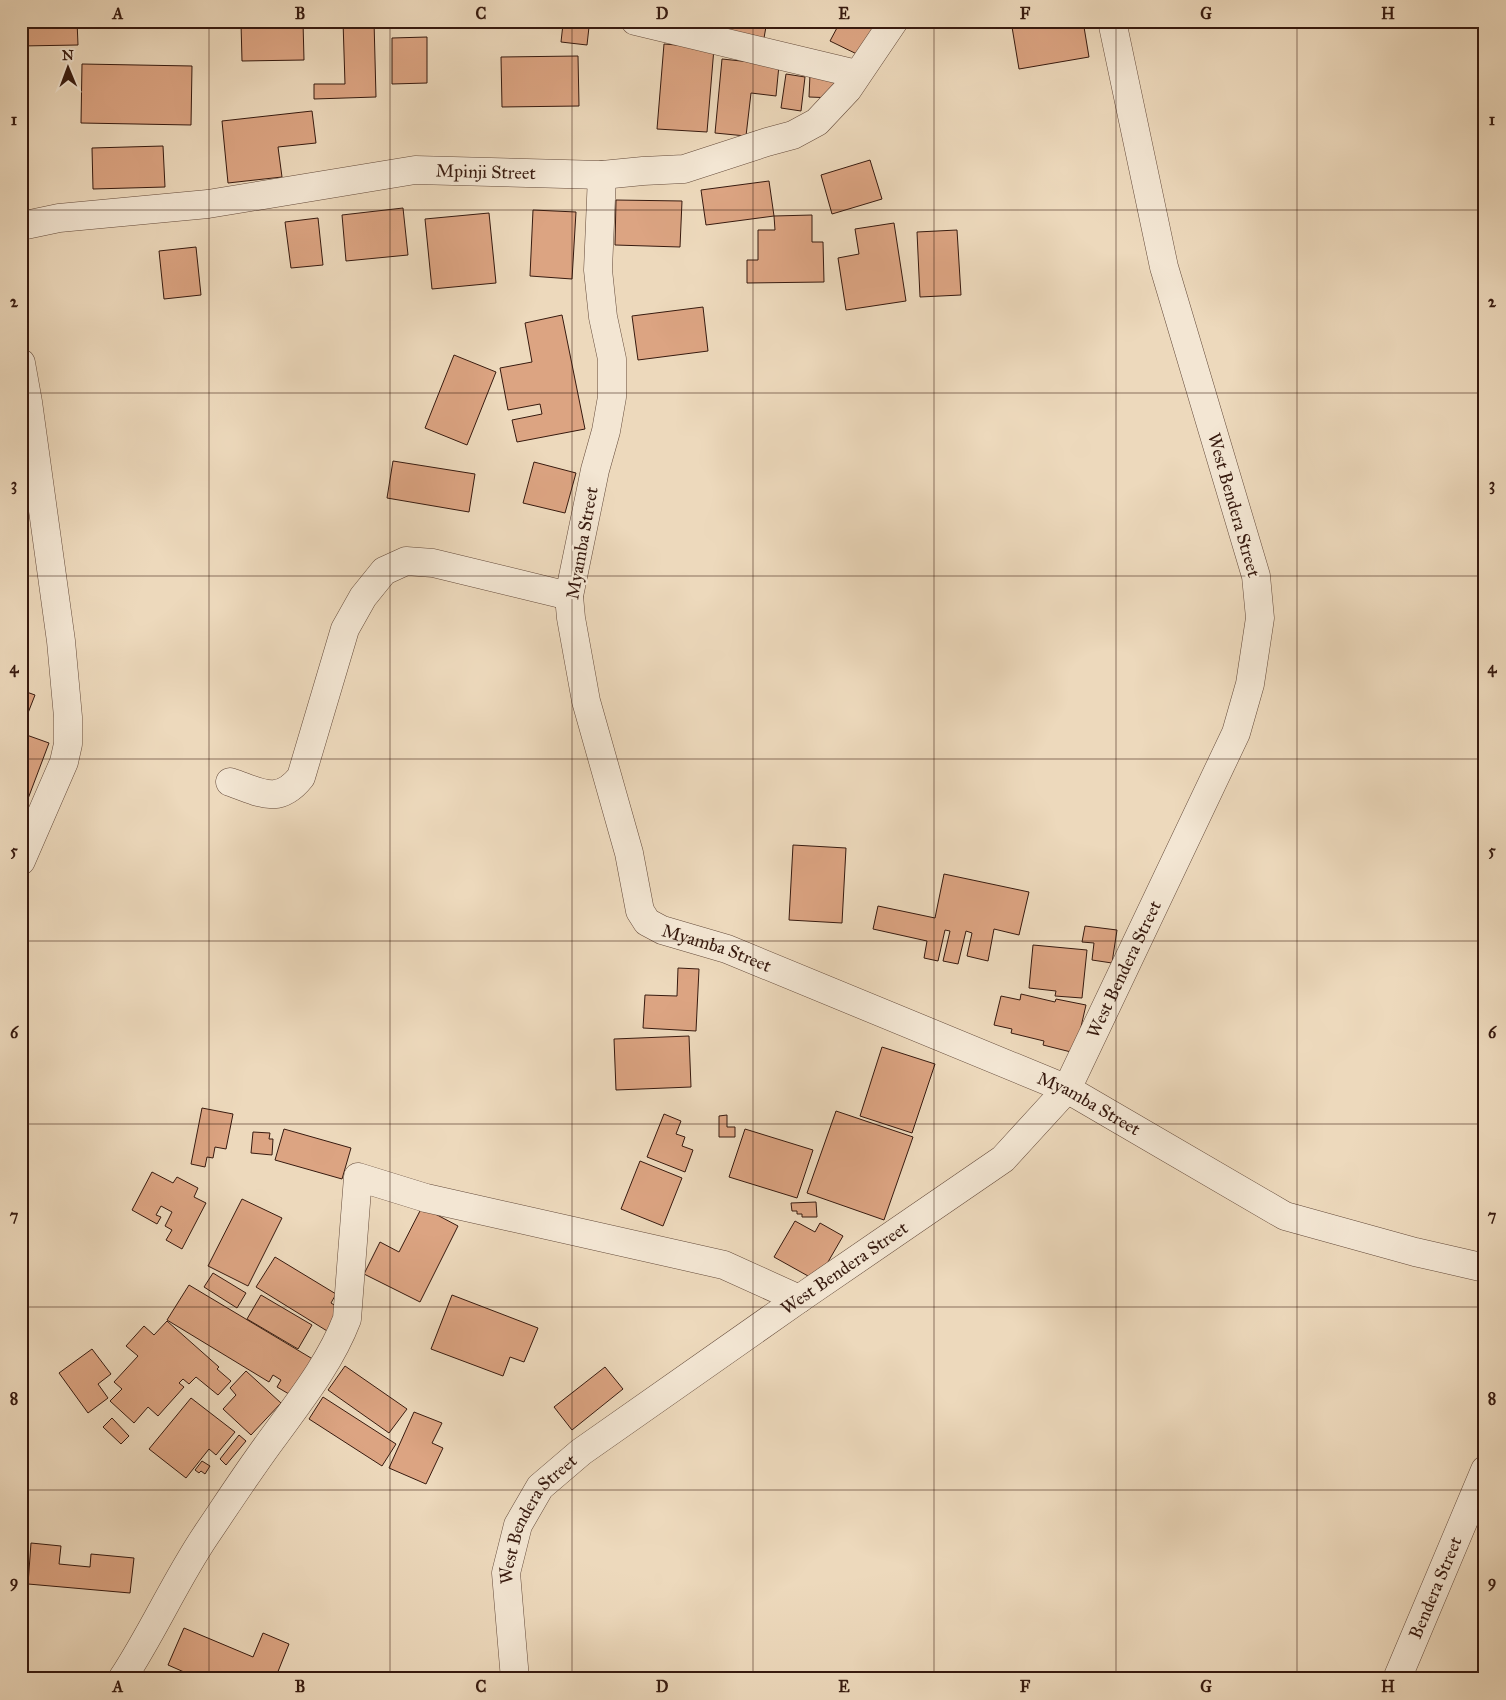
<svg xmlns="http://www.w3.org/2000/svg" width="1506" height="1700" font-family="'IM FELL Great Primer',serif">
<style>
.building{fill:#dca482;stroke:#371a0f}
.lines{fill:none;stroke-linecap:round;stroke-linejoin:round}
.street-casing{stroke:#644a3a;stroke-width:29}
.street{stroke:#f3e6d3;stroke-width:28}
.grid{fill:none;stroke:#371a0f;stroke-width:1;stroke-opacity:0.55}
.labels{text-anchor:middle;stroke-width:5;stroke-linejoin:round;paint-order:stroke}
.street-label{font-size:18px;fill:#371a0f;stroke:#f3e6d3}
.neatline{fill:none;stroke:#371a0f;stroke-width:2}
.grid-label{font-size:16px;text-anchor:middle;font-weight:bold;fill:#371a0f}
</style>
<rect width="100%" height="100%" fill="#edd9bc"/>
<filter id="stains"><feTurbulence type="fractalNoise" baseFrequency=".004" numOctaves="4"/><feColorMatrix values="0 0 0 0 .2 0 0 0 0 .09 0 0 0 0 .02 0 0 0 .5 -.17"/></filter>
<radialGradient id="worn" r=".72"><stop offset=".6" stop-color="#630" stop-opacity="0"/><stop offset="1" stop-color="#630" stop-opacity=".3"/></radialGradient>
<path class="building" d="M 21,21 L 77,21 L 78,45 L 21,46 Z
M 163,21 L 211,21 L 211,27 L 163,28 Z
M 311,21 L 339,21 L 339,28 L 311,28 Z
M 343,21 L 374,21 L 376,97 L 314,99 L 314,84 L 345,84 Z
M 729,21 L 767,21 L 764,38 L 728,34 Z
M 827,21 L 881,21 L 863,57 L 830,41 L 838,26 Z
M 985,21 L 1002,21 L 1002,23 L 986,26 Z
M 1011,21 L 1083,21 L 1089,57 L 1019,69 Z
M 303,22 L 304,60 L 242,61 L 241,23 Z
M 563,24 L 589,27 L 587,45 L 561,42 Z
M 427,37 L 427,83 L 392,84 L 392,38 Z
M 664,44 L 714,48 L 707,132 L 657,129 Z
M 578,56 L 579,106 L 502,107 L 501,57 Z
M 722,59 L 779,65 L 776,96 L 751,93 L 746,136 L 715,133 Z
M 82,64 L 192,66 L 191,125 L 81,123 Z
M 786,74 L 805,77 L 801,111 L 781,108 Z
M 810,74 L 837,75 L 835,98 L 809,97 Z
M 312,111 L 316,143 L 278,147 L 282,177 L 228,183 L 222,121 Z
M 163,146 L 165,187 L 93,189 L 92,148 Z
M 870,160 L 882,199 L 832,214 L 821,175 Z
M 769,181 L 774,216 L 706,225 L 701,190 Z
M 616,200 L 682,201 L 680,247 L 615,245 Z
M 403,208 L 408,255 L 346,261 L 342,215 Z
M 533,210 L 576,212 L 572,279 L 530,276 Z
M 489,213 L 496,283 L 432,289 L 425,219 Z
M 812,215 L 812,242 L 823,242 L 824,282 L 747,283 L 747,260 L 758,260 L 758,230 L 775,230 L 774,216 Z
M 318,218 L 323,265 L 291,268 L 285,222 Z
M 894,223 L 906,301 L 846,310 L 838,258 L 859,254 L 855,229 Z
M 957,230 L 961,295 L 920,297 L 917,232 Z
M 196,247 L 201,295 L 164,299 L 159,251 Z
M 703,307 L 708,351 L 638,360 L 632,316 Z
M 562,315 L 585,429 L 517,442 L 512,420 L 542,414 L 540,404 L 508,410 L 500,368 L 532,362 L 525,323 Z
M 454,355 L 496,372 L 467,445 L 425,428 Z
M 393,461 L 475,474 L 469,512 L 387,498 Z
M 534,462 L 576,473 L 565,513 L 523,503 Z
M 21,690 L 35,695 L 21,731 Z
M 21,733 L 49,743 L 23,812 L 21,812 Z
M 793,845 L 846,848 L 842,923 L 789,920 Z
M 944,874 L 1029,892 L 1019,935 L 994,929 L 988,961 L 967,956 L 972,933 L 966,931 L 958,964 L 943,961 L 950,931 L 945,930 L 938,961 L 924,958 L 927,941 L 873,929 L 878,906 L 935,918 Z
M 1085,926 L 1117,930 L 1112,963 L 1092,960 L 1094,943 L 1082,942 Z
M 1033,945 L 1087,950 L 1082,998 L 1055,996 L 1056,991 L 1029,988 Z
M 678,968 L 699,969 L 696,1031 L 643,1028 L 645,995 L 677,996 Z
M 1021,994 L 1055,1002 L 1056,999 L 1086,1005 L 1075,1053 L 1043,1045 L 1044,1041 L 1011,1033 L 1012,1029 L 994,1025 L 1001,996 L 1020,1000 Z
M 689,1036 L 691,1087 L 616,1090 L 614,1039 Z
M 882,1047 L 935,1064 L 912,1133 L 860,1116 Z
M 202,1108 L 233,1114 L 226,1149 L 215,1147 L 213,1158 L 207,1157 L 205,1167 L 191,1164 Z
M 836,1111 L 913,1137 L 884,1220 L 807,1193 Z
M 664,1114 L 681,1121 L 676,1134 L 685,1137 L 682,1146 L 693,1150 L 685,1172 L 647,1157 Z
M 727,1115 L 727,1127 L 735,1127 L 735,1137 L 719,1137 L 719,1116 Z
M 284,1129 L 351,1148 L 342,1179 L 275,1160 Z
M 745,1129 L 813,1150 L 797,1198 L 729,1177 Z
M 253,1132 L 270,1133 L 269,1139 L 273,1139 L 272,1155 L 251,1153 Z
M 640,1161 L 682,1178 L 663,1226 L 621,1209 Z
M 152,1172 L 173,1183 L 177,1177 L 198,1188 L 194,1197 L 206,1203 L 182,1249 L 166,1240 L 172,1230 L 165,1226 L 172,1212 L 161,1206 L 156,1215 L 161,1217 L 157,1224 L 132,1210 Z
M 242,1199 L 282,1218 L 248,1286 L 208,1266 Z
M 816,1202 L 817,1217 L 802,1217 L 802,1214 L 797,1214 L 797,1211 L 792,1211 L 791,1203 Z
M 422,1207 L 458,1226 L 420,1302 L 364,1274 L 380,1242 L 399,1252 Z
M 795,1221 L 815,1232 L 820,1223 L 843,1236 L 817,1281 L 774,1257 Z
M 275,1257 L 336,1294 L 331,1303 L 346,1312 L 332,1334 L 256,1287 Z
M 213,1273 L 246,1293 L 237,1308 L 204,1287 Z
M 189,1285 L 316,1361 L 294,1397 L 277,1387 L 281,1380 L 273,1375 L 269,1382 L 167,1320 Z
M 261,1295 L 312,1325 L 298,1349 L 247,1319 Z
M 452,1295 L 538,1328 L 524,1362 L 510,1357 L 503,1376 L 431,1349 Z
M 167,1321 L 219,1367 L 217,1369 L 231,1381 L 218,1395 L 196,1377 L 189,1384 L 183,1379 L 179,1383 L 184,1387 L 158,1416 L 148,1407 L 134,1423 L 110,1401 L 122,1389 L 114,1382 L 138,1356 L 126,1346 L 144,1326 L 154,1335 Z
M 92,1349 L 111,1374 L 98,1384 L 108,1398 L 88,1413 L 59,1373 Z
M 345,1366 L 407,1409 L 389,1433 L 328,1390 Z
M 605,1367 L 623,1389 L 572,1430 L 554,1407 Z
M 246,1371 L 281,1403 L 251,1435 L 223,1409 L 236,1395 L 230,1388 Z
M 323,1397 L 396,1444 L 382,1466 L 309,1419 Z
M 191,1398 L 235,1432 L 216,1455 L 209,1449 L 186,1478 L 149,1449 Z
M 414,1412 L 442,1423 L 432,1443 L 443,1448 L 426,1484 L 389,1468 Z
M 112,1418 L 129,1436 L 121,1444 L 103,1427 Z
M 239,1435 L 246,1441 L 226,1465 L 220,1459 Z
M 202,1461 L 210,1466 L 205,1474 L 201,1471 L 199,1473 L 195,1470 Z
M 31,1543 L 61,1546 L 59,1564 L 90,1567 L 91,1554 L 134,1558 L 130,1593 L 28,1584 Z
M 184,1628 L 253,1657 L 263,1633 L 289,1644 L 275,1679 L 216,1679 L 210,1676 L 209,1679 L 200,1679 L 168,1665 Z
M 427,1673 L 464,1673 L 464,1679 L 427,1679 Z"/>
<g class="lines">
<defs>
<g id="street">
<path d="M 635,21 L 857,74"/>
<path id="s1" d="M 602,175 L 598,270 L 603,317 L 612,359 L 612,397 L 606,431 L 595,470 L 569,596 L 571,618 L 586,701 L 629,853 L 640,911 L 647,922 L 662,930 L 727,949 L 1067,1089 L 1285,1216 L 1415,1252 L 1485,1268"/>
<path id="s2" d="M 21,226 L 59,218 L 208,204 L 415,170 L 602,175 L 643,171 L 684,169 L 767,142 L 793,135 L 817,122 L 848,89 L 894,21"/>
<path d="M 21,363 L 28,402 L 61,641 L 68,717 L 68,744 L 64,762 L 21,861"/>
<path d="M 230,782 C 260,792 278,806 301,777 L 345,629 L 363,597 L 384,571 L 406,561 L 433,563 L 569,596"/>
<path d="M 122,1679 C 153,1632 175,1581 206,1535 C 229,1501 251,1467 275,1435 C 302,1398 331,1361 347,1319 L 358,1177 L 426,1198 L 724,1265 L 799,1299"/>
<path id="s3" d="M 515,1679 L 506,1573 L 518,1525 L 540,1487 L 581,1452 L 799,1299 L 1003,1159 L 1067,1089 L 1236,733 L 1250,684 L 1260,618 L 1256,576 L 1164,267 L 1112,21"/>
<path id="s4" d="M 1397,1679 L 1485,1470"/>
</g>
</defs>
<use href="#street" class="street-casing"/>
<use href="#street" class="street"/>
</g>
<path class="grid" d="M 209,21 L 209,1679M 390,21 L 390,1679M 572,21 L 572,1679M 753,21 L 753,1679M 934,21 L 934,1679M 1116,21 L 1116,1679M 1297,21 L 1297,1679M 21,210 L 1485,210M 21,393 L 1485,393M 21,576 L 1485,576M 21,759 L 1485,759M 21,941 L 1485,941M 21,1124 L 1485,1124M 21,1307 L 1485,1307M 21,1490 L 1485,1490"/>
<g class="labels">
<g class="street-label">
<text dy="6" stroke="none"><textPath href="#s2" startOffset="469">Mpinji Street</textPath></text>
<text transform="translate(1234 505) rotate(74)" y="6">West Bendera Street</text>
<text transform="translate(582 543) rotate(-80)" y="6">Myamba Street</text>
<text dy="6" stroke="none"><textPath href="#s1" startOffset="838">Myamba Street</textPath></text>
<text dy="6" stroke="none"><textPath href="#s3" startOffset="995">West Bendera Street</textPath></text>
<text dy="6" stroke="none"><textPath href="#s1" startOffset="1242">Myamba Street</textPath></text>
<text dy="6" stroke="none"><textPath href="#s3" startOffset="575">West Bendera Street</textPath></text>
<text dy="6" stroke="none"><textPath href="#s3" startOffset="170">West Bendera Street</textPath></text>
<text dy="6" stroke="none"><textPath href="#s4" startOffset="99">Bendera Street</textPath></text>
</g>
</g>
<rect width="1506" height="1700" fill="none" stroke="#edd9bc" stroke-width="55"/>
<g transform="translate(68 68) rotate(359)" stroke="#f3e6d3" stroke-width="4" paint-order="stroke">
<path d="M0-4L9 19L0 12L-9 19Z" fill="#371a0f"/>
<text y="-8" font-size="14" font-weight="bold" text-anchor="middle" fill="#371a0f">N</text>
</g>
<rect x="28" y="28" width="1450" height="1644" class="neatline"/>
<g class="grid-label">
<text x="118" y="19">A</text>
<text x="300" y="19">B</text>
<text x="481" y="19">C</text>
<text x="662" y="19">D</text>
<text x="844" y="19">E</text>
<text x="1025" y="19">F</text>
<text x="1206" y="19">G</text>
<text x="1388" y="19">H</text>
<text x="14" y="125">1</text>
<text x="1492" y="125">1</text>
<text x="14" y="307">2</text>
<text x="1492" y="307">2</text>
<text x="14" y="490">3</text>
<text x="1492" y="490">3</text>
<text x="14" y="673">4</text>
<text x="1492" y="673">4</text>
<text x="14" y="856">5</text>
<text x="1492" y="856">5</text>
<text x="14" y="1038">6</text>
<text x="1492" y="1038">6</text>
<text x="14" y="1221">7</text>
<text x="1492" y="1221">7</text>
<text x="14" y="1404">8</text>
<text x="1492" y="1404">8</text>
<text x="14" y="1587">9</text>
<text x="1492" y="1587">9</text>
<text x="118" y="1692">A</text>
<text x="300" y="1692">B</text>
<text x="481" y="1692">C</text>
<text x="662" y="1692">D</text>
<text x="844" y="1692">E</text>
<text x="1025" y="1692">F</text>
<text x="1206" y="1692">G</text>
<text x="1388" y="1692">H</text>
</g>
<rect width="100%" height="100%" filter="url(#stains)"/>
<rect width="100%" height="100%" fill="url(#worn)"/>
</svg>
